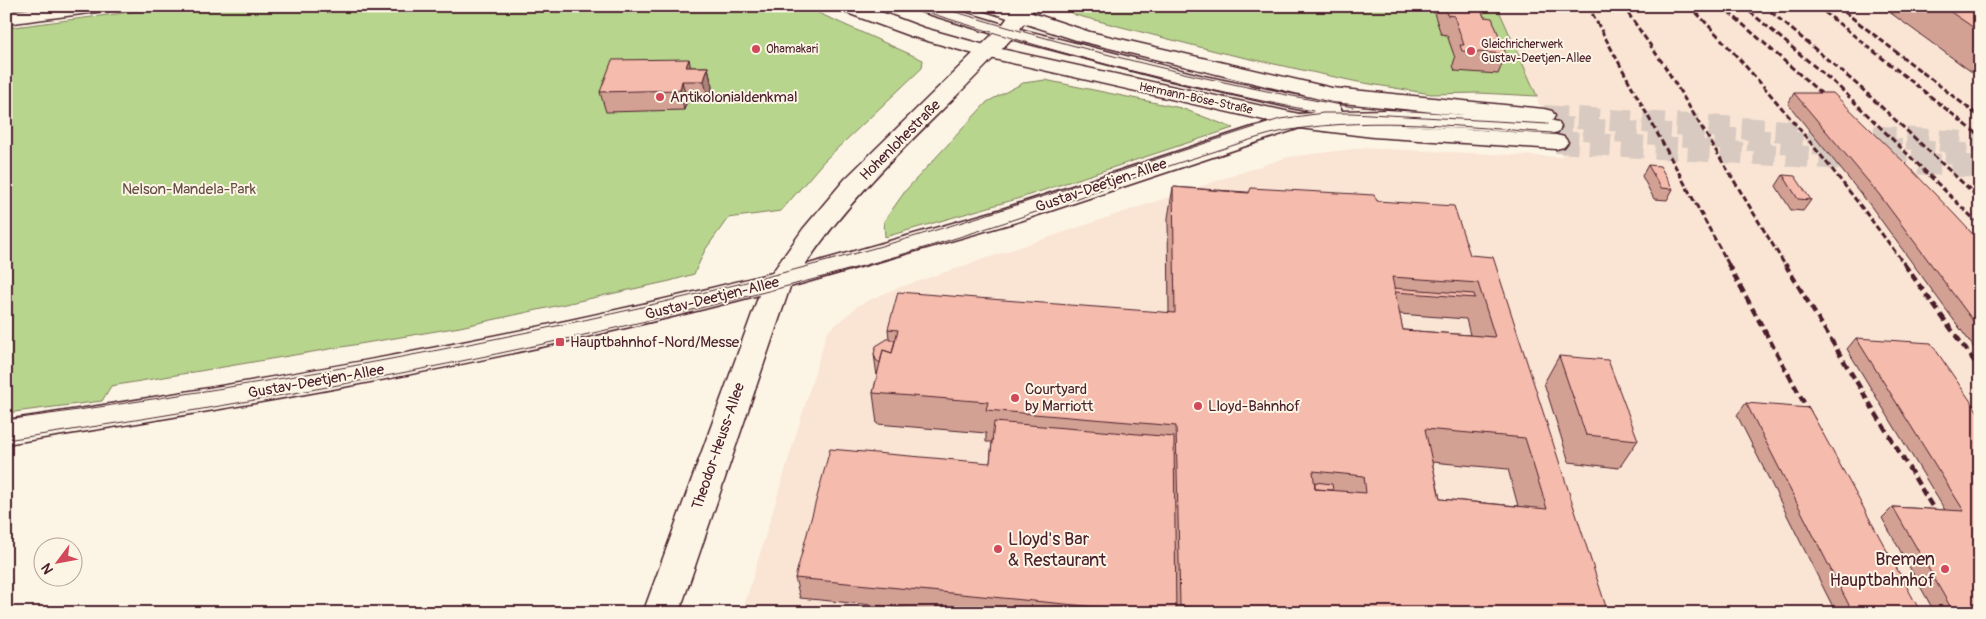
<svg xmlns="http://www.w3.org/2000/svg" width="1986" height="619" font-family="Pangolin,sans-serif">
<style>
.built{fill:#fae4d4}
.green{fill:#b7d58d;stroke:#807a5c}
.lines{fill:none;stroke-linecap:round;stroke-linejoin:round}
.minor-tunnel{stroke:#d8cac0;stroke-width:22;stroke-dasharray:22 11;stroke-linecap:butt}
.major-tunnel{stroke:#d8cac0;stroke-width:22;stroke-dasharray:22 11;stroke-linecap:butt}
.minor-casing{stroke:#4a1f2b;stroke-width:3}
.major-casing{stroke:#4a1f2b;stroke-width:3}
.minor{fill:#fcf5e5;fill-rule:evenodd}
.major{fill:#fcf5e5;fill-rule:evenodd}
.tram{stroke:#4a1f2b;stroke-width:1}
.rail-far1{stroke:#4a1f2b;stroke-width:3;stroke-dasharray:6 3;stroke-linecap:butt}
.rail{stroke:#4a1f2b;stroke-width:4.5;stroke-dasharray:8 4.5;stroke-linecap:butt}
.wall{fill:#d3a194;stroke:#4a1f2b;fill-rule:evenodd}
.shaded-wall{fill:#ac8378;stroke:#4a1f2b}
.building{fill:#f5bbac;stroke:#4a1f2b;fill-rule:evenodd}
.poi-dot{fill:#d1495b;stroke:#fcf5e5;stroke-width:2}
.labels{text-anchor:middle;stroke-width:4;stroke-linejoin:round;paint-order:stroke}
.far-poi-label{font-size:12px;fill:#4a1f2b;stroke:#fcf5e5;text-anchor:start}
.far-street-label{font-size:12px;fill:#4a1f2b;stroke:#fcf5e5}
.poi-label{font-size:15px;fill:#4a1f2b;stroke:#fcf5e5;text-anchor:start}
.street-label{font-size:15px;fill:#4a1f2b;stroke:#fcf5e5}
.park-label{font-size:15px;fill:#654c44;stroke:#fcf5e5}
.near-poi-label{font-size:18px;fill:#4a1f2b;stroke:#fcf5e5;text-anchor:start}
</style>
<rect width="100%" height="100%" fill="#fcf5e5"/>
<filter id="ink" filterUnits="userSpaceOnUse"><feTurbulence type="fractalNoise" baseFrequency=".02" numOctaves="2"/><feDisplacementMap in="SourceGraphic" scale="10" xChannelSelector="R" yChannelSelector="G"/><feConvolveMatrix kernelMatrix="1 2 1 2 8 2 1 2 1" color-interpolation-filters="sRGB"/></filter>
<g filter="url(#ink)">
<path class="built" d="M 1497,6 L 1980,6 L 1980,613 L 742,613 L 827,332 L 859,305 L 892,290 L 1288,157 L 1362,148 L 1562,157 Z"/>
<path class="green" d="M 177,6 L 803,6 L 923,60 L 922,68 L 824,161 L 781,211 L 728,218 L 705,250 L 694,274 L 670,281 L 460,327 L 111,386 L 102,401 L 6,413 L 6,28 Z
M 1064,6 L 1497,6 L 1537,96 L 1479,93 L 1431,94 L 1358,82 L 1223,53 L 1075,15 Z
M 1045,80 L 1181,108 L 1233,128 L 1020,198 L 885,237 L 884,221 L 906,190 L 987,102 L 1023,83 Z"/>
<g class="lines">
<path class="minor-tunnel" d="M 1550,127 L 1980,155"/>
<path class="major-tunnel" d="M 1544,116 L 1980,143
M 1556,142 L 1980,167"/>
<defs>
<path id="minor" d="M 50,6 L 107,6 L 104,10 L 97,12 L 6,24 L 6,12 Z
M 912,6 L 943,6 L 1003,24 L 1016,6 L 1036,6 L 1020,29 L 1204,76 L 1338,104 L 1341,109 L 1340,111 L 1387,110 L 1550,120 L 1558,122 L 1561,127 L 1558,132 L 1550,134 L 1403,125 L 1352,124 L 1300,128 L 1020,221 L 790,287 L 679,613 L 643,613 L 759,295 C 511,360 259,405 6,444 L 6,420 C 264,381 519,337 772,273 L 803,229 L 845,179 L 993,34 L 915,10 ZM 1011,39 L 1163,79 L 1314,113 L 1299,114 L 1249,128 L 1002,209 L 805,265 C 862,179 942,115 1011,39 Z"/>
<path id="major" d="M 836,6 L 865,6 L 924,28 L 992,47 L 1299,114 L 1373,123 L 1556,135 L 1564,137 L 1568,142 L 1564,147 L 1556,149 L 1373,137 L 1299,128 L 981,56 L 910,36 L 839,10 Z
M 980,6 L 1011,6 L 1090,32 L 1332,88 L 1544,109 L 1552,111 L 1555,116 L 1552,121 L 1544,123 L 1332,102 L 1076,40 L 983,10 Z"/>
</defs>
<use href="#minor" class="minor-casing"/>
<use href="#major" class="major-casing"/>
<use href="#minor" class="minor"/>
<use href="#major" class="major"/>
<path class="tram" d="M 908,6 C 1041,49 1175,85 1313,111
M 936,6 C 1073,48 1211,83 1353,107
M 6,420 C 289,382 570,331 846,256 C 993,216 1135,165 1280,119 L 1323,113 L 1352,113 L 1548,124
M 6,440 C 269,401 530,353 788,286 C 886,261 982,231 1077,198 C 1122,182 1167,166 1213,152 C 1238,144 1264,134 1290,130 C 1377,116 1465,127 1552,133"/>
<path class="rail-far1" d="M 1588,6 L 1729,265
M 1623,6 L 1664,65 L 1785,265
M 1690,6 C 1768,87 1838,174 1905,265
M 1722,6 L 1831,102
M 1743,6 L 1839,87 L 1980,225
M 1764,6 L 1860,87 L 1980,199
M 1817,6 L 1980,136
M 1837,6 L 1980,117"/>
<path class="rail" d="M 1728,264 L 1814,421
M 1785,264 L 1941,521
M 1904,264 L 1980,369"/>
</g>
<path class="wall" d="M 1436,6 L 1480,6 L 1484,17 L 1506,54 L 1498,74 L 1455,71 L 1453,65 L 1455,58 L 1447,35 L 1441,34 L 1434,13 Z
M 1881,6 L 1980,6 L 1980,78 Z
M 690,67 L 708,67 L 712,87 L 709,101 L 687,101 L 684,110 L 606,112 L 600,92 Z
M 1794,93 L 1980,242 L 1980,356 L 1870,205 L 1788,104 Z
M 1648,165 L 1673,189 L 1667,200 L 1654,199 L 1642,176 Z
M 1783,175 L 1811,200 L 1803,211 L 1791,210 L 1776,186 Z
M 1173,187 L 1377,201 L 1470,255 L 1608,613 L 954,613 L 800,598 L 795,578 L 990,463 L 992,442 L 986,442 L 986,433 L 877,424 L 873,393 L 877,376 L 874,354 L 889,338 L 888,329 L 1169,313 L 1168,218 ZM 1399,314 L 1466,319 L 1470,335 L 1403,330 ZM 1432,462 L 1508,469 L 1518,506 L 1440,499 Z
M 1856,338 L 1980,415 L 1980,613 L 1935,613 L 1882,518 L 1893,507 L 1945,510 L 1847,349 Z
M 1559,356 L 1638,440 L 1619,468 L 1569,462 L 1544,383 Z
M 1746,403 L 1921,613 L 1836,613 L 1737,415 Z"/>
<path class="shaded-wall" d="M 689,59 L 693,79 L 686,67 Z
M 708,67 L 712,87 L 709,101 L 704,81 Z
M 682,81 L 687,101 L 684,110 L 680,90 Z"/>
<path class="building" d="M 1444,6 L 1480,6 L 1484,17 L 1492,18 L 1506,54 L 1462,51 L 1460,45 L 1464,45 L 1454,16 L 1447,15 Z
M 1942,6 L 1980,6 L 1980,32 Z
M 689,59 L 686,67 L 708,67 L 704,81 L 682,81 L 680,90 L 600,92 L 612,60 Z
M 1794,93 L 1833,93 L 1906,164 L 1956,216 L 1980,242 L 1980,330 L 1878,193 Z
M 1648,165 L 1660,166 L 1673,189 L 1661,188 Z
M 1783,175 L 1795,176 L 1811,200 L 1798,199 Z
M 1173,187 L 1249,193 L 1251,188 L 1374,195 L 1377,201 L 1454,206 L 1470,255 L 1493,257 L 1608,613 L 1246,613 L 1180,606 L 1176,426 L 986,410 L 988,402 L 873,393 L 883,350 L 892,353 L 898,330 L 888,329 L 898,292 L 1175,313 ZM 1392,277 L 1478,283 L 1495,337 L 1403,330 ZM 1425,429 L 1525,438 L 1547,509 L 1440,499 ZM 1313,471 L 1364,476 L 1366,493 L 1315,489 Z
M 1394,288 L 1474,294 L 1475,298 L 1395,292 Z
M 889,338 L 889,340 L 895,340 L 892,353 L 883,350 L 880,363 L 876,360 L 874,354 L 876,346 Z
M 1856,338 L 1931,343 L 1980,415 L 1980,613 L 1954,613 L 1893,507 L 1964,511 Z
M 1559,356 L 1608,360 L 1638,440 L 1586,435 Z
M 1746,403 L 1809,408 L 1921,613 L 1853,613 Z
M 994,422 L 1174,437 L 1176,613 L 1158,613 L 795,578 L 830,449 L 990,463 Z
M 1315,482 L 1332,484 L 1333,490 L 1315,489 Z"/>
</g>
<g class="poi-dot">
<circle cx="756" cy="49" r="5"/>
<circle cx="1471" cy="51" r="5"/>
<circle cx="660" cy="97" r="5"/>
<rect x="555" y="337" width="10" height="10" rx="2.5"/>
<circle cx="1015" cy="398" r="5"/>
<circle cx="1198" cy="406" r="5"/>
<circle cx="998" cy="549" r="5"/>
<circle cx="1945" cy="569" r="5"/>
</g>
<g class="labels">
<g class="far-poi-label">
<text x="1481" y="48">Gleichricherwerk<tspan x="1481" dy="14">Gustav-Deetjen-Allee</tspan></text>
<text x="766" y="53">Ohamakari</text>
</g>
<g class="far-street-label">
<text transform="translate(1196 98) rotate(12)" y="4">Hermann-Böse-Straße</text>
</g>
<g class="poi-label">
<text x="670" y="102">Antikolonialdenkmal</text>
<text x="570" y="347">Hauptbahnhof-Nord/Messe</text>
<text x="1025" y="394">Courtyard<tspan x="1025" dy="17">by Marriott</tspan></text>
<text x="1208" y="411">Lloyd-Bahnhof</text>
</g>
<g class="street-label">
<text transform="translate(900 140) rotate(-45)" y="5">Hohenlohestraße</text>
<text transform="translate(1101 185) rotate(-19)" y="5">Gustav-Deetjen-Allee</text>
<text transform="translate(712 298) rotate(-14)" y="5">Gustav-Deetjen-Allee</text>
<text transform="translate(316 381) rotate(-10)" y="5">Gustav-Deetjen-Allee</text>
<text transform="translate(718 446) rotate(-71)" y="5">Theodor-Heuss-Allee</text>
</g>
<g class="park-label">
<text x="189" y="194">Nelson-Mandela-Park</text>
</g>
<g class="near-poi-label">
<text x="1008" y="545">Lloyd's Bar<tspan x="1008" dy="21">&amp; Restaurant</tspan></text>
<text x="1935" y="565" text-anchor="end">Bremen<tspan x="1935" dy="21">Hauptbahnhof</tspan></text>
</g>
</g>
<rect width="1986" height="619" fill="none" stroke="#fcf5e5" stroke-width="25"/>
<rect x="12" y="12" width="1961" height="594" fill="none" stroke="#4a1f2b" stroke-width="2" filter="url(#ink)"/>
<g transform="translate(58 562) rotate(238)"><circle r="24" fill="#fcf5e5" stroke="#b59f9b"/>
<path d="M0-4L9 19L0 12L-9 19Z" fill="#d1495b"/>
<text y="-8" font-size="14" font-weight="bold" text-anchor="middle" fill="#4a1f2b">N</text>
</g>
</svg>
